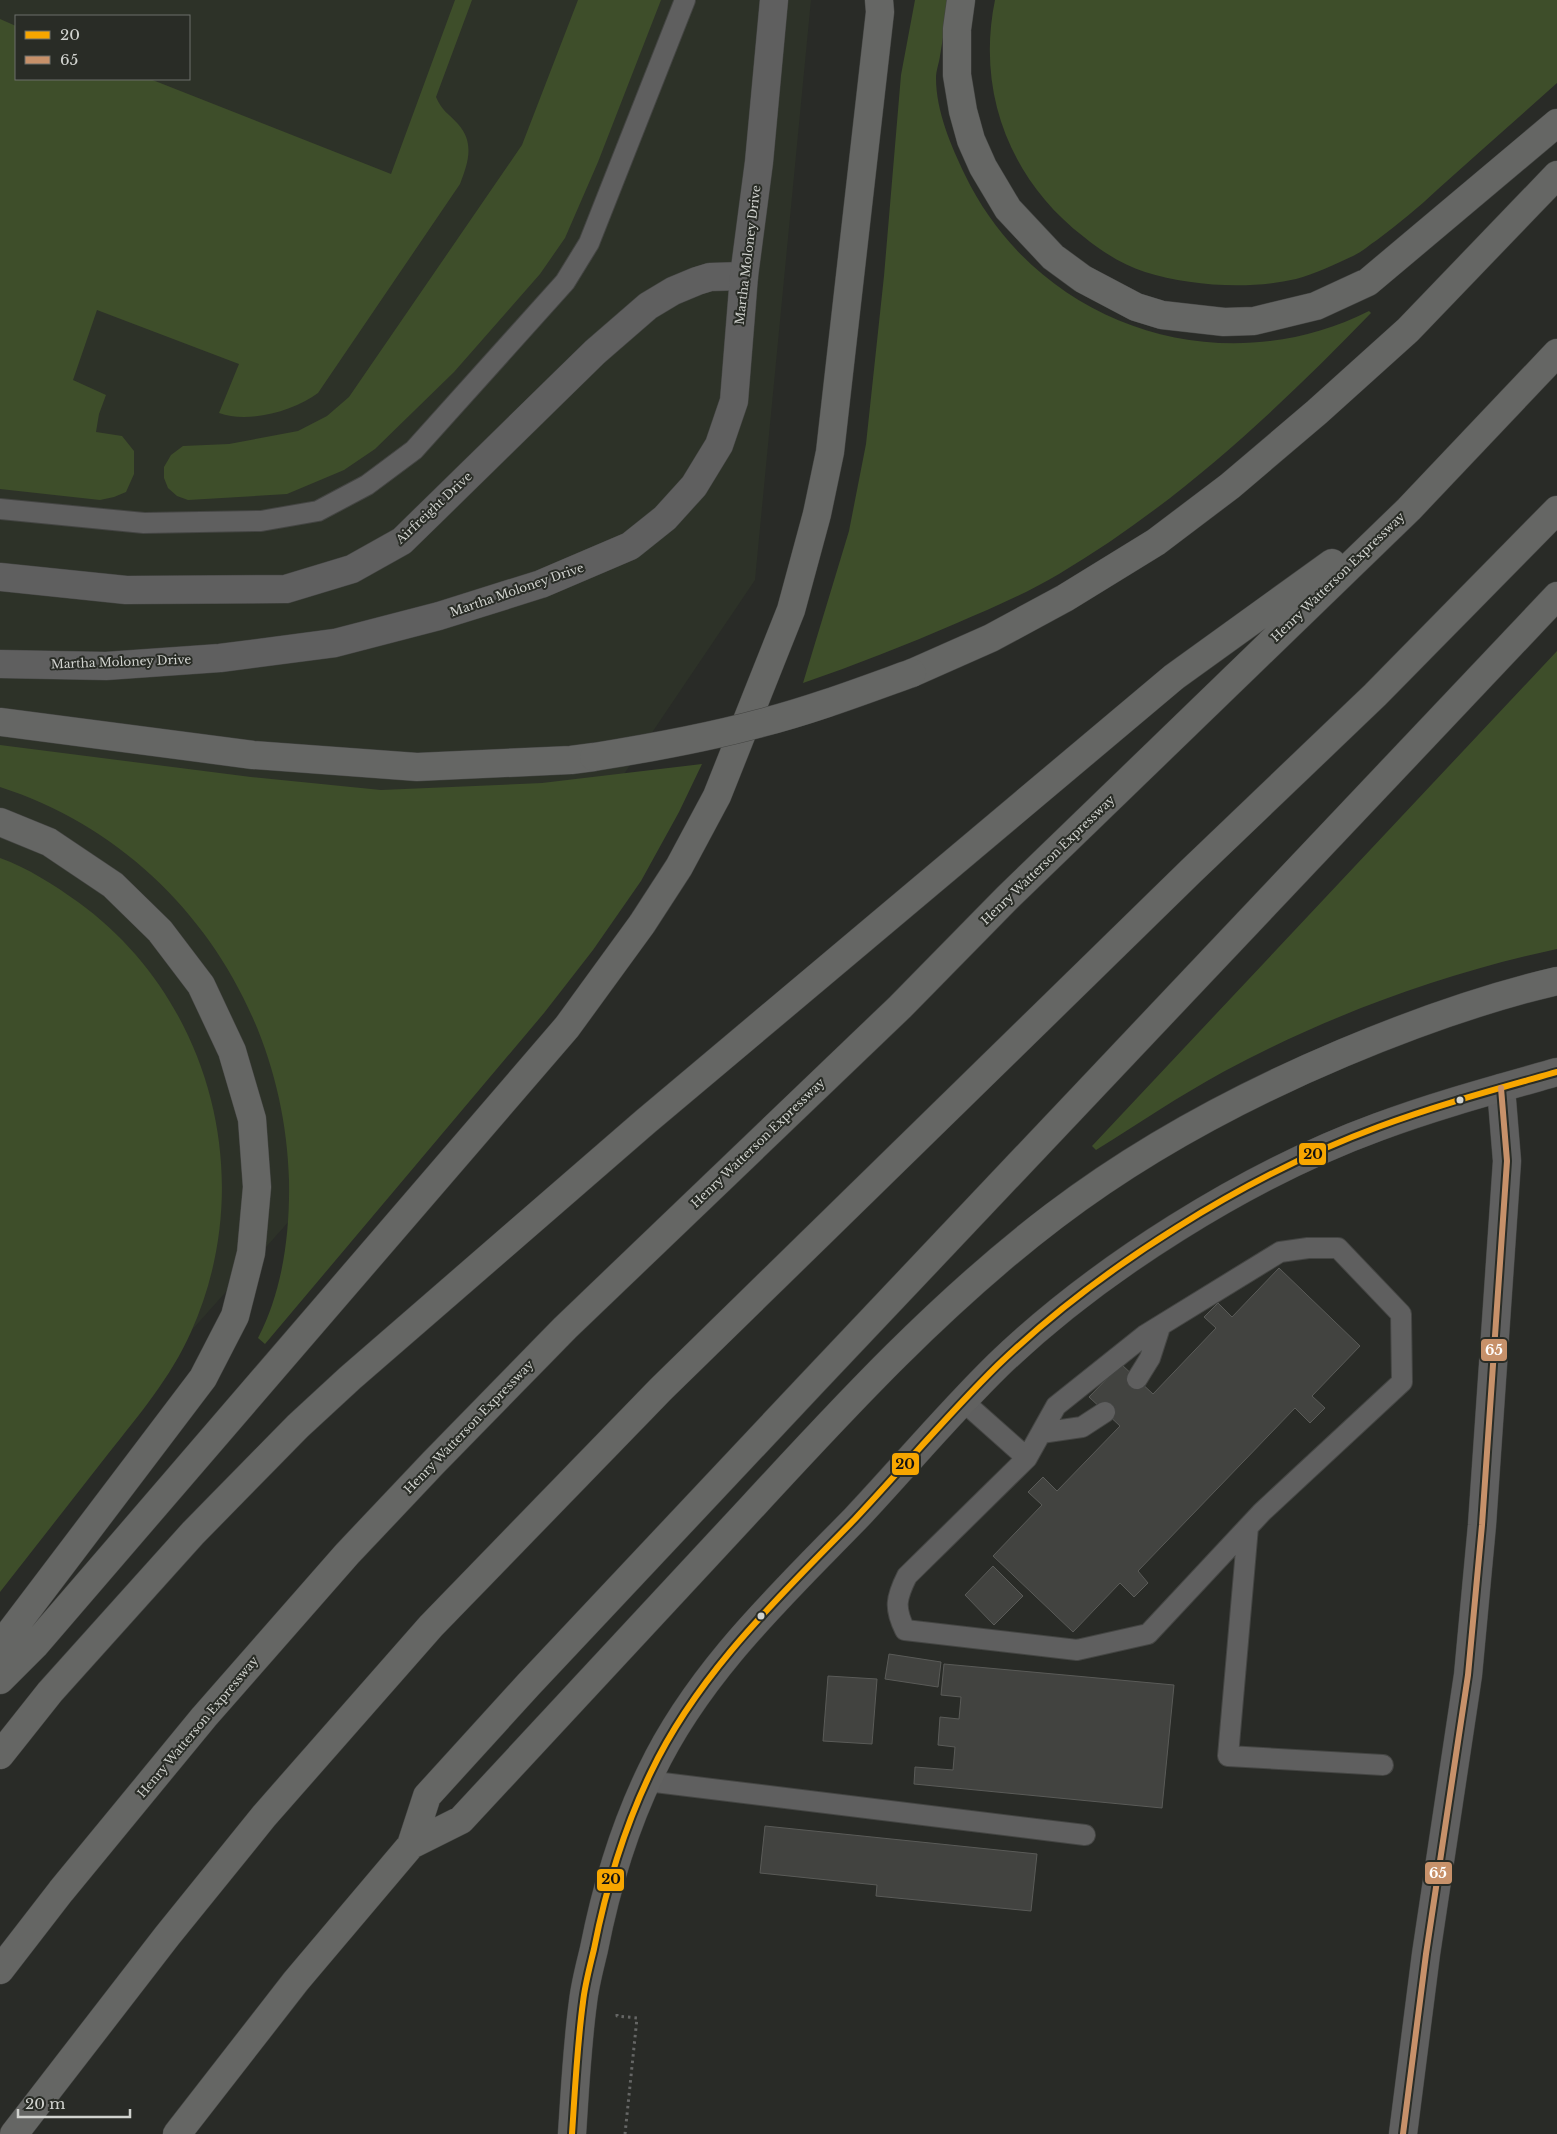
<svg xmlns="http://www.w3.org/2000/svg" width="1557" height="2134" font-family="'Libre Baskerville',serif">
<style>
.built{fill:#2d3228;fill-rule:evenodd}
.green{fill:#3e4e2a}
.building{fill:#424340;stroke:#5a5b58}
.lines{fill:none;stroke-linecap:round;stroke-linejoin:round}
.service-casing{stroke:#444543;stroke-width:22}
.minor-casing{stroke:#444543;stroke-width:29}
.tertiary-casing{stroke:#444543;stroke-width:29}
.secondary-casing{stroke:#444543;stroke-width:29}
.motorway-casing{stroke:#444543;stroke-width:29}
.path{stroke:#656665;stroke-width:3;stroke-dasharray:2.5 4;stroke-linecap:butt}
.service{stroke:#5f5f5f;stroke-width:20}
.minor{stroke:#5f5f5f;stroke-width:28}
.tertiary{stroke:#5f5f5f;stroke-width:28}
.secondary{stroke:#616160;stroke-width:28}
.motorway{stroke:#656664;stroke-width:28}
.motorway-bridge-casing{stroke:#444543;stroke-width:29;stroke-linecap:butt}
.motorway-bridge{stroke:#656664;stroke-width:28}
.bus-1-casing{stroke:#292c26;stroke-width:10}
.bus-2-casing{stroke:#292c26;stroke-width:10}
.bus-1{stroke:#f7a600;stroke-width:6}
.bus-2{stroke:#c7916a;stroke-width:6}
.bus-dot{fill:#d1d3cf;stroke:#292c26;stroke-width:2}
.labels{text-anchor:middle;stroke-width:4;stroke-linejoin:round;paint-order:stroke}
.street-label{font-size:12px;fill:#d1d3cf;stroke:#292c26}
.line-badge{stroke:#292c26;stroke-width:2}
.badge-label{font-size:14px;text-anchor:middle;font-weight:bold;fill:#fff}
.pale-badge-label{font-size:14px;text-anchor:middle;font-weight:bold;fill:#111}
</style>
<rect width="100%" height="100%" fill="#292b27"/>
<path class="built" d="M 0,0 L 811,0 L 755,580 L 537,903 L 341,1163 L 0,1545 ZM 16,16 L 189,16 L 189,79 L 16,79 Z"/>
<path class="green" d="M 455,0 L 472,0 L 436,97 C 442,111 448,113 458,124 C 475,143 468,163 460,184 L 318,393 C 294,411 248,424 219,413 L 239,364 L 97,310 L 73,380 L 106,395 L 99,414 L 96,432 L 122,436 L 134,451 L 134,474 L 126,492 L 114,497 L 100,500 L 0,489 L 0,19 L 16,26 L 16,79 L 150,79 L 391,174 Z
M 578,0 L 661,0 L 598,162 L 565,238 L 540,274 L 454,372 L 375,449 L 344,470 L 287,494 L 188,500 L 177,496 L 168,488 L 164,478 L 164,467 L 171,455 L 183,446 L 229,444 L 298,431 L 327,416 L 349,397 L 522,145 Z
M 915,0 L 950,0 C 946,19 943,37 940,56 C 939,63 936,71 936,78 C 936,111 951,146 965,175 C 1038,326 1220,386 1369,311 L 1371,313 C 1275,412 1178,503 1059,574 C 1027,593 992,608 957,623 C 906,645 855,665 803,683 L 849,531 L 866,444 L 884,276 L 901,75 Z
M 995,0 L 1557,0 L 1557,83 C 1517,119 1477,154 1437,190 C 1418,208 1398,224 1377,240 C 1369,245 1362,252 1353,256 C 1336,264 1314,274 1296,279 C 1249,290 1190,286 1145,272 C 1123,265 1101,251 1084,237 C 1010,180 976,92 995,0 Z
M 1557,651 L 1557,949 C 1441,974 1327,1016 1223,1072 C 1179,1096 1138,1124 1096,1150 L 1092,1146 Z
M 0,745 L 251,777 L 381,790 L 542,783 L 702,764 L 679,812 L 641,881 L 593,950 L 544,1013 L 265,1344 L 258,1338 C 283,1290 290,1233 289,1180 C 284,1002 171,842 0,787 Z
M 0,858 C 28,868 54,885 78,902 C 212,999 259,1181 191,1332 C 171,1377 139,1415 108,1454 C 72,1500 36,1546 0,1592 Z"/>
<path class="building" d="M 1279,1268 L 1360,1346 L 1312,1396 L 1325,1408 L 1310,1423 L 1295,1408 L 1138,1571 L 1148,1583 L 1134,1597 L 1120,1583 L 1073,1632 L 993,1556 L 1042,1505 L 1028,1492 L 1043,1477 L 1057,1491 L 1120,1426 L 1089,1397 L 1121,1364 L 1153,1394 L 1216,1328 L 1204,1317 L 1218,1303 L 1232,1317 Z
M 993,1566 L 1023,1596 L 994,1625 L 965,1595 Z
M 889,1654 L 941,1662 L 938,1687 L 885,1679 Z
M 944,1664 L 1174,1685 L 1162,1808 L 914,1784 L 915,1767 L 953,1770 L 955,1747 L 938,1745 L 940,1717 L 959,1719 L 961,1697 L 941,1695 Z
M 828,1676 L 877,1679 L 872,1744 L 823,1741 Z
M 765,1826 L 1037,1854 L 1031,1911 L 876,1896 L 877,1885 L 760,1873 Z"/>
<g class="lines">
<defs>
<path id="service" d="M 0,509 L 144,523 L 261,521 L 318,511 L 367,485 L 414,450 L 565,282 L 589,243 L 685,0
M 1137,1379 L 1150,1358 L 1160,1327
M 964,1402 L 1027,1458 L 907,1576 C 896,1598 894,1608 905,1630 L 1077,1650 L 1148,1634 L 1262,1512 L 1402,1382 L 1401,1314 L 1338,1248 L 1308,1248 L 1280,1252 L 1145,1335 L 1056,1406 L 1027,1458
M 1041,1433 L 1082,1427 L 1105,1412
M 1248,1527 L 1228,1756 L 1383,1765
M 647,1781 L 1085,1835"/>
<path id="minor" d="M 0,577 L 126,590 L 286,589 L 352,569 L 402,541 L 595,352 L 648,306 L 673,291 L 697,281 L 710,277 L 744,276
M 1403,2134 L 1426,1954 L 1468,1675 L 1482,1525 L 1507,1161 L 1501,1088"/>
<path id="tertiary" d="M 0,664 L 106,666 L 220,658 L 335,643 L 439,616 L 541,584 L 630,546 L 665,518 L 694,486 L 719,445 L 734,401 L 744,276 L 759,162 L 774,0"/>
<path id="secondary" d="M 572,2134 C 575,2090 577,2046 583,2002 C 585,1984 590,1966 594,1949 C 606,1888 624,1828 651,1772 C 698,1673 780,1596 855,1519 C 903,1468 948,1414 998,1365 C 1099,1268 1247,1175 1378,1127 C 1437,1105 1497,1089 1557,1072"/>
<path id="motorway" d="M 961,0 L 957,29 L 957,75 L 963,111 L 971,140 L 983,167 L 1008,209 L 1053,257 L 1083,279 L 1136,307 L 1162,315 L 1224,322 L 1254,321 L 1316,306 L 1368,282 L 1557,123
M 912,673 L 991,638 L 1065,598 L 1156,542 L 1230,486 L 1317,412 L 1408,330 L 1557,175
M 0,722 L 253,755 L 417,767 L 571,760 L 594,757
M 0,822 L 49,842 L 113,885 L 160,931 L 201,985 L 232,1051 L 252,1119 L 257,1187 L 251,1253 L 235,1316 L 203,1378 L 12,1630 L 0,1652
M 0,1680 L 35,1645 L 567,1027 L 642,924 L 679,867 L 717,796 L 791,610 L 817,514 L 830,452 L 880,12 L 879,0
M 0,1755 L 50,1692 L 193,1533 L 298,1426 L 350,1378 L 645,1122 L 1174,677 L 1332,563
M 411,1845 L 461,1820 C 557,1717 653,1613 750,1509 C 845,1406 942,1301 1054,1216 C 1142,1149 1241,1096 1343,1053 C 1412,1024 1484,998 1557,981
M 0,1970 L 61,1891 L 204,1717 L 347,1554 L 434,1462 L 565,1328 L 900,1007 L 1007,898 L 1409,509 L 1557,353
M 14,2134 L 167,1936 L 264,1816 L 431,1626 L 661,1389 L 1190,872 L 1375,695 L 1557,510
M 177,2134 L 296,1981 L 411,1845 L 427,1796 L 529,1684 L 814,1381 L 1557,596"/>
</defs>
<use href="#service" class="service-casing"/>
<use href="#minor" class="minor-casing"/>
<use href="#tertiary" class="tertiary-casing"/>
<use href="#secondary" class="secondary-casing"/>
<use href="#motorway" class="motorway-casing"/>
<path class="path" d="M 617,2014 L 617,2016 L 637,2018 L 625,2134"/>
<use href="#service" class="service"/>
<use href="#minor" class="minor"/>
<use href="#tertiary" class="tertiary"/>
<use href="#secondary" class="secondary"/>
<use href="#motorway" class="motorway"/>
<defs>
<path id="motorway-bridge" d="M 594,757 C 650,748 706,738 761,723 C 812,710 862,691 912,673"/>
</defs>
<use href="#motorway-bridge" class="motorway-bridge-casing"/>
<use href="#motorway-bridge" class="motorway-bridge"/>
<defs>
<path id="bus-1" d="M 572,2134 C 575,2090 577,2046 583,2002 C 585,1984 590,1966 594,1949 C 606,1888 624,1828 651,1772 C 698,1673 780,1596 855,1519 C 903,1468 948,1414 998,1365 C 1099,1268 1247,1175 1378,1127 C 1437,1105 1497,1089 1557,1072"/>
<path id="bus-2" d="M 1403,2134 L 1426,1954 L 1468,1675 L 1482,1525 L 1507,1161 L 1501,1088"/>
</defs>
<use href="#bus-1" class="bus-1-casing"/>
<use href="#bus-2" class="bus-2-casing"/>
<use href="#bus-1" class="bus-1"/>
<use href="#bus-2" class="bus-2"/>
</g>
<g class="bus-dot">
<circle cx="1460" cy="1100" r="4.5"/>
<circle cx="761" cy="1616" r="4.5"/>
</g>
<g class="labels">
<g class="street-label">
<text transform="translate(748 255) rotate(-83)" y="4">Martha Moloney Drive</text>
<text transform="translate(434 508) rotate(-43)" y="4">Airfreight Drive</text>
<text transform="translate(1338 577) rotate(-44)" y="4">Henry Watterson Expressway</text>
<text transform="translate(517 590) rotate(-19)" y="4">Martha Moloney Drive</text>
<text transform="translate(121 662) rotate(-2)" y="4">Martha Moloney Drive</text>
<text transform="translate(1048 860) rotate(-44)" y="4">Henry Watterson Expressway</text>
<text transform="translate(758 1143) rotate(-44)" y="4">Henry Watterson Expressway</text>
<text transform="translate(469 1427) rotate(-46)" y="4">Henry Watterson Expressway</text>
<text transform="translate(198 1727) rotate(-50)" y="4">Henry Watterson Expressway</text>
</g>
</g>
<g class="line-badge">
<rect x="1298" y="1142" width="29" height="24" rx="5" fill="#f7a600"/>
<rect x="1480" y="1338" width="28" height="24" rx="5" fill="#c7916a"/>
<rect x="891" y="1452" width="29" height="24" rx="5" fill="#f7a600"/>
<rect x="1424" y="1861" width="29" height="24" rx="5" fill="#c7916a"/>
<rect x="596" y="1868" width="29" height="24" rx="5" fill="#f7a600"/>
</g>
<g class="badge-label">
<text x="1494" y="1355">65</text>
<text x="1438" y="1878">65</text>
</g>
<g class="pale-badge-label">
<text x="1313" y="1159">20</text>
<text x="905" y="1469">20</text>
<text x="611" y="1884">20</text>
</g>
<rect x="15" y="15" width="175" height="65" fill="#292c26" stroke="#6c6f6a"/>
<rect x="25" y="31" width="25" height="8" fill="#f7a600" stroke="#6c6f6a"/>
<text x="60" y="40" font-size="15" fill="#d1d3cf">20</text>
<rect x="25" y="56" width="25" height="8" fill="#c7916a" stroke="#6c6f6a"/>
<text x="60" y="65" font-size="15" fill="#d1d3cf">65</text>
<path d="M18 2109v8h112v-8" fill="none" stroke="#d1d3cf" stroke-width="2.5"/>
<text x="25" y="2109" font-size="15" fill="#d1d3cf" stroke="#292c26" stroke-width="4" paint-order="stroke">20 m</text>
</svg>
